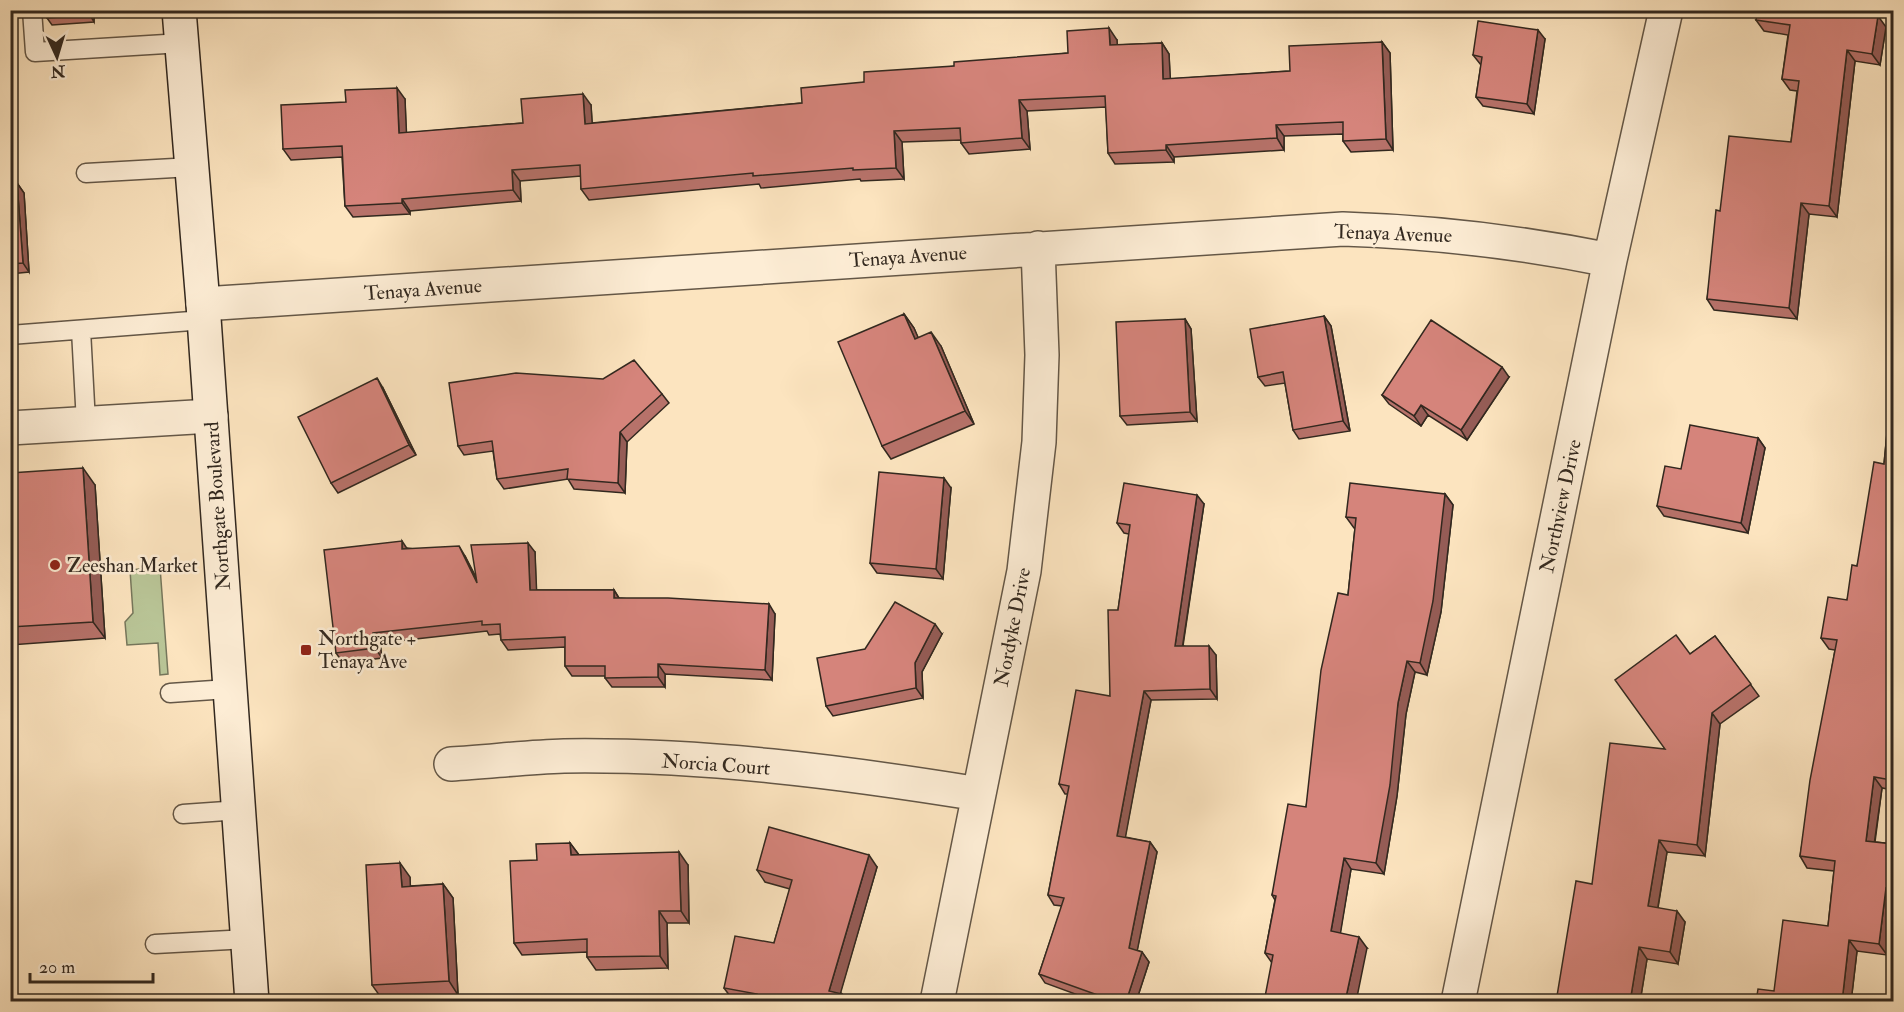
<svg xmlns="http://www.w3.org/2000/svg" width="1904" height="1012" font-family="'IM FELL Double Pica',serif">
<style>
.green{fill:#b9c597;stroke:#76765b;stroke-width:1.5}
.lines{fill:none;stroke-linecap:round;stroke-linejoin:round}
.lane-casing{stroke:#645747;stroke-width:21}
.street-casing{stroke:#645747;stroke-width:36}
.secondary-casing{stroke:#32281f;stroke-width:36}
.lane{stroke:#fdedd5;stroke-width:18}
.street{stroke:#fdedd5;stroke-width:33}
.secondary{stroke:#fdedd5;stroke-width:33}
.wall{fill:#b7726a;stroke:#32281f;stroke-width:1.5}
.shaded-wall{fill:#955c56;stroke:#32281f;stroke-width:1.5}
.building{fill:#d5847b;stroke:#32281f;stroke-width:1.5}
.poi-dot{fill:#8f2418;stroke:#fdedd5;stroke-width:2}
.labels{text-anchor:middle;stroke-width:5;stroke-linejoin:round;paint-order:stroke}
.street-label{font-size:20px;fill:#32281f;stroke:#fdedd5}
.poi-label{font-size:20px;fill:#32281f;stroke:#fdedd5;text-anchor:start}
</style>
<rect width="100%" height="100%" fill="#fce4bf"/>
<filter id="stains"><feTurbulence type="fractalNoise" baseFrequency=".00333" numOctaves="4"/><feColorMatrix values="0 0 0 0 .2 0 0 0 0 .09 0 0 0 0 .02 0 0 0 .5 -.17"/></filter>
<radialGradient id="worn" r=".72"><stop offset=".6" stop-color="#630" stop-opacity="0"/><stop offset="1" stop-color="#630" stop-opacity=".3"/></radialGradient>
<path class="green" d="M 160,567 L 168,674 L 160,675 L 158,643 L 127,645 L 125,622 L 133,613 L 130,570 Z"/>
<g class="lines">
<defs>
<path id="lane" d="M 32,10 L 35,52 L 182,43
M 86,173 L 192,167
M 81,330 L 86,423
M 10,335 L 204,320
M 170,693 L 228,689
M 183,814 L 240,810
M 155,944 L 248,939"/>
<path id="street" d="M 203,304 L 1343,229 C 1434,232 1521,242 1610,260
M 10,428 L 211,416
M 451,764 C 488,762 526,757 564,756 C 702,754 843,772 979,794
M 937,1002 L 1024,571 L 1039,442 L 1042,355 L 1038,248
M 1458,1002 L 1610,260 L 1666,10"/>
<path id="secondary" d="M 179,10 L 203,304 L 252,1002"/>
</defs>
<use href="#lane" class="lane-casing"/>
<use href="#street" class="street-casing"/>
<use href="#secondary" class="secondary-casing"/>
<use href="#lane" class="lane"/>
<use href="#street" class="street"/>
<use href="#secondary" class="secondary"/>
</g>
<path class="wall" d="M 47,10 L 94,10 L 94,22 L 52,25 L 47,18 Z
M 1756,20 L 1886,27 L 1880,65 L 1855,61 L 1837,217 L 1809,214 L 1797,319 L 1714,310 L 1707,299 L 1720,211 L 1791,142 L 1797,91 L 1790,90 L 1782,79 L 1788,35 L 1764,31 Z
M 1545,39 L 1534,114 L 1483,106 L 1476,97 L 1481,65 L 1473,55 Z
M 1117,40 L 1117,45 L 1162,43 L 1169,54 L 1170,79 L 1290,71 L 1382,42 L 1390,53 L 1393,150 L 1351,152 L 1343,141 L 1343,134 L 1284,136 L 1284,150 L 1174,157 L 1174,162 L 1115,164 L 1108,153 L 1106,107 L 1027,111 L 1030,149 L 969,154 L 961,143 L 961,140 L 902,142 L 904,179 L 861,181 L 860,179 L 761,188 L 759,184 L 589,200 L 581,189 L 581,176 L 520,181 L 521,201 L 410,211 L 410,214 L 353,217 L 345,206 L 342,157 L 291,160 L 283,149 L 346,102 L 405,99 L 406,133 L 523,123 L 591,105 L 592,123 L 802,103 L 864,82 L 954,66 L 1068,53 Z
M 17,183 L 24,193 L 29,272 L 10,274 L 10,184 Z
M 904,314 L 914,328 L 918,338 L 941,346 L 974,424 L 891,459 L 882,446 Z
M 1324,316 L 1331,326 L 1350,431 L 1299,439 L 1293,430 L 1285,383 L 1265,386 L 1258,377 Z
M 1185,319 L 1191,329 L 1197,421 L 1127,425 L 1120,416 Z
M 1893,373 L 1893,790 L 1882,788 L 1875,842 L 1893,844 L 1893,900 L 1887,955 L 1857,951 L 1851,1002 L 1756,1002 L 1774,991 L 1828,926 L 1834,871 L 1807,868 L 1800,856 L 1835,650 L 1829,649 L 1821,638 L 1847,600 L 1857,566 L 1884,464 Z
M 1509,377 L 1467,440 L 1428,415 L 1421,426 L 1389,404 L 1382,395 Z
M 383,388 L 416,455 L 338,493 L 331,483 Z
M 662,394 L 669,403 L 627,442 L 625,493 L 574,489 L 568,479 L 504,489 L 497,479 L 493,451 L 464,455 L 458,446 Z
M 1758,438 L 1765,448 L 1748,533 L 1664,516 L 1657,506 Z
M 10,473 L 95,485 L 105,638 L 10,645 Z
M 951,488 L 943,579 L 877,573 L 870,563 Z
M 1445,494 L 1453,505 L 1441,612 L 1427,675 L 1415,672 L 1406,714 L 1397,796 L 1384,874 L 1351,869 L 1340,933 L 1367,948 L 1272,963 L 1265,953 L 1275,900 L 1272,895 L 1306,807 L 1348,595 L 1355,528 L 1354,528 L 1346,517 Z
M 1204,504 L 1183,646 L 1216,655 L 1217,699 L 1151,700 L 1125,837 L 1150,842 L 1157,852 L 1137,950 L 1142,952 L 1149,962 L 1136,1002 L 1097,1002 L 1045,983 L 1039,974 L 1062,906 L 1054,905 L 1048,895 L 1068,794 L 1065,794 L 1059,784 L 1110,696 L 1118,610 L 1129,534 L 1124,533 L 1117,523 Z
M 407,548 L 465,556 L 476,577 L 535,552 L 536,590 L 614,590 L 619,598 L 775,614 L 772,680 L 665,674 L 665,687 L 612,687 L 605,678 L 605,676 L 572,676 L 565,666 L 565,647 L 508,650 L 501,640 L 500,634 L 489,635 L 487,631 L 380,643 L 382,658 L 343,663 L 336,653 Z
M 942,634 L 922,672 L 923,698 L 833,716 L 826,706 Z
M 1715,636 L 1759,696 L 1720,724 L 1705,856 L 1667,852 L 1658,908 L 1685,922 L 1678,964 L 1647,959 L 1640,1002 L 1556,1002 L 1592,884 L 1665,749 L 1690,654 Z
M 570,843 L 579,855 L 688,865 L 689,923 L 667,923 L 668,968 L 596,970 L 587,957 L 587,952 L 522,955 L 514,943 L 537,860 Z
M 877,867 L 840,993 L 848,1002 L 739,1002 L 733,1000 L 724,988 L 774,943 L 790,889 L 765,882 L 757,870 Z
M 410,877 L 410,886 L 443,884 L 453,898 L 458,995 L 382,999 L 372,985 Z"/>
<path class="shaded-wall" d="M 90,10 L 94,10 L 94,22 L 90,15 Z
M 1878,16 L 1886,27 L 1880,65 L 1872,54 Z
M 1109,28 L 1117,40 L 1118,57 L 1110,45 Z
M 1538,30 L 1545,39 L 1534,114 L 1527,104 Z
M 1382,42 L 1390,53 L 1393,150 L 1386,139 Z
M 1162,43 L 1169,54 L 1171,90 L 1163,79 Z
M 1847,50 L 1855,61 L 1837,217 L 1829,206 Z
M 397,88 L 405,99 L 407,144 L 399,133 Z
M 583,94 L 591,105 L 593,135 L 585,124 Z
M 1019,100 L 1027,111 L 1030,149 L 1022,138 Z
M 1276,125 L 1284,136 L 1284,150 L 1277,138 Z
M 894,131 L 902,142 L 904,179 L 896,168 Z
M 1166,145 L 1174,157 L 1174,162 L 1166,150 Z
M 512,170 L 520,181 L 521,201 L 513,190 Z
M 17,183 L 24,193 L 29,272 L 23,263 Z
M 402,199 L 410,211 L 410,214 L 402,203 Z
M 1801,203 L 1809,214 L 1797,319 L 1789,308 Z
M 904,314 L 914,328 L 925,353 L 915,339 Z
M 1324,316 L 1331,326 L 1350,431 L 1343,421 Z
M 1185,319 L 1191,329 L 1197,421 L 1190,412 Z
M 931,332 L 941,346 L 974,424 L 965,411 Z
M 1502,367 L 1509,377 L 1467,440 L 1461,430 Z
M 377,378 L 383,388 L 416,455 L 409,445 Z
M 1421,405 L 1428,415 L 1421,426 L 1414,416 Z
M 620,432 L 627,442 L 625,493 L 618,483 Z
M 1758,438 L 1765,448 L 1748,533 L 1741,523 Z
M 83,468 L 95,485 L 105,638 L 93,622 Z
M 944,478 L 951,488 L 943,579 L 936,569 Z
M 1445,494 L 1453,505 L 1441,612 L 1427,675 L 1420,663 Z
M 1197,495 L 1204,504 L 1181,656 L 1175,646 Z
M 402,541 L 408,550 L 402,549 Z
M 528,543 L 535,552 L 537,600 L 530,590 Z
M 459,546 L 465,556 L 483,593 L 477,583 Z
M 614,590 L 620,600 L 614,598 Z
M 769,604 L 775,614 L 772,680 L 765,670 Z
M 935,624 L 942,634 L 922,672 L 923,698 L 916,688 L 915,663 Z
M 373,633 L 380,643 L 382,658 L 375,648 Z
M 1209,646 L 1216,655 L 1217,699 L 1210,689 Z
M 1407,661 L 1415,672 L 1406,714 L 1397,796 L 1384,874 L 1376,863 L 1398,703 Z
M 658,664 L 665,674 L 665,687 L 658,677 Z
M 1144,691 L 1151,700 L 1124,845 L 1117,836 Z
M 1712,713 L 1720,724 L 1705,856 L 1697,845 Z
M 1893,765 L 1893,783 L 1891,780 Z
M 1874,777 L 1882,788 L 1873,852 L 1866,841 Z
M 1659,840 L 1667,852 L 1656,918 L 1648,906 Z
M 1150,842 L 1157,852 L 1136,957 L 1129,948 Z
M 570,843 L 579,855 L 571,855 Z
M 679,852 L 688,865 L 689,923 L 681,911 Z
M 869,855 L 877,867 L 838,1002 L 829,991 Z
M 1344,858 L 1351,869 L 1339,942 L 1331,931 Z
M 400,863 L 410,877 L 411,900 L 402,887 Z
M 1893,869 L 1893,893 L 1891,889 Z
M 443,884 L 453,898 L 458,995 L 449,981 Z
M 1886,888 L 1893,900 L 1887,955 L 1879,944 Z
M 659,911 L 667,923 L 668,968 L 660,956 Z
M 1677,911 L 1685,922 L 1678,964 L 1670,952 Z
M 1359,937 L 1367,948 L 1356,1002 L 1345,1002 Z
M 1849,940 L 1857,951 L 1851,1002 L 1842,1002 Z
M 1639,947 L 1647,959 L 1640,1002 L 1630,1002 Z
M 1142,952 L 1149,962 L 1136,1002 L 1126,1002 Z
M 842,994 L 848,1002 L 841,1002 Z"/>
<path class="building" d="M 47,10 L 90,10 L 90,15 L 47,18 Z
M 1758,10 L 1838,10 L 1878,16 L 1872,54 L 1847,50 L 1829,206 L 1801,203 L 1789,308 L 1707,299 L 1716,210 L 1720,211 L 1729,136 L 1791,142 L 1799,81 L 1782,79 L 1790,25 L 1756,20 Z
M 1478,21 L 1538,30 L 1527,104 L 1476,97 L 1482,57 L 1473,55 Z
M 1109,28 L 1110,45 L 1162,43 L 1163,79 L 1290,71 L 1289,46 L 1382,42 L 1386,139 L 1343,141 L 1343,122 L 1276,125 L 1277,138 L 1166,145 L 1166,150 L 1108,153 L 1105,96 L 1019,100 L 1022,138 L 961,143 L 960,128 L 894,131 L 896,168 L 853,170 L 853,168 L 753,176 L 753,173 L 581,189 L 580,165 L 512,170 L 513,190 L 402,199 L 402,203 L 345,206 L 342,146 L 283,149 L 281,105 L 346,102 L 345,90 L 397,88 L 399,133 L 523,123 L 521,99 L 583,94 L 585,124 L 802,103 L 801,88 L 864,82 L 864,72 L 954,66 L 954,62 L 1068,53 L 1067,31 Z
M 17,183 L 23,263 L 10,264 L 10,184 Z
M 904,314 L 915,339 L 931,332 L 965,411 L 882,446 L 838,342 Z
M 1324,316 L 1343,421 L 1293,430 L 1283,372 L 1258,377 L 1250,329 Z
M 1185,319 L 1190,412 L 1120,416 L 1116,322 Z
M 1431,320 L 1502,367 L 1461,430 L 1421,405 L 1414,416 L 1382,395 Z
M 634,360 L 662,394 L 620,432 L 618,483 L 567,479 L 568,469 L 497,479 L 492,441 L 458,446 L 449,383 L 516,373 L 603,379 Z
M 1893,373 L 1893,765 L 1891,780 L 1874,777 L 1866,841 L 1893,844 L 1893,869 L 1891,889 L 1886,888 L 1879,944 L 1849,940 L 1842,1002 L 1756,1002 L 1758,989 L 1774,991 L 1783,920 L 1828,926 L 1835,861 L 1800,856 L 1810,780 L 1837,640 L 1821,638 L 1828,597 L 1847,600 L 1852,565 L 1857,566 L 1874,462 L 1884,464 L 1891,389 Z
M 377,378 L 409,445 L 331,483 L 298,417 Z
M 1690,425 L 1758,438 L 1741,523 L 1657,506 L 1665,466 L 1681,469 Z
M 83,468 L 93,622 L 10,627 L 10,473 Z
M 879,472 L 944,478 L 936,569 L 870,563 Z
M 1124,483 L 1197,495 L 1175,646 L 1209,646 L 1210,689 L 1144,691 L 1117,836 L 1150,842 L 1129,948 L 1142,952 L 1126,1002 L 1117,1002 L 1039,974 L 1064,898 L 1048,895 L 1069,786 L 1059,784 L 1076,690 L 1110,696 L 1108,610 L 1118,610 L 1130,525 L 1117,523 Z
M 1350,483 L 1445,494 L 1433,601 L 1420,663 L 1407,661 L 1398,703 L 1390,785 L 1376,863 L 1344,858 L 1331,931 L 1359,937 L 1345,1002 L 1264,1002 L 1273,955 L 1265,953 L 1276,896 L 1272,895 L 1288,804 L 1306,807 L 1321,670 L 1338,593 L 1348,595 L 1356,518 L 1346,517 Z
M 402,541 L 402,549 L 459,546 L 477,583 L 471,545 L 528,543 L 530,590 L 614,590 L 614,598 L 668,598 L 769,604 L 765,670 L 658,664 L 658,677 L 605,678 L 605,666 L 565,666 L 565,637 L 501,640 L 500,624 L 482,625 L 482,621 L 373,633 L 375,648 L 336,653 L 324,550 Z
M 895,602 L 935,624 L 915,663 L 916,688 L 826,706 L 817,658 L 865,649 Z
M 1676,635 L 1690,654 L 1715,636 L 1751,684 L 1712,713 L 1697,845 L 1659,840 L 1648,906 L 1677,911 L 1670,952 L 1639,947 L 1630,1002 L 1556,1002 L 1576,881 L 1592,884 L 1610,743 L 1665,749 L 1615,680 Z
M 769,827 L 869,855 L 829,991 L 842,994 L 841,1002 L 755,1002 L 757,994 L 724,988 L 735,936 L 774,943 L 792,880 L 757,870 Z
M 570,843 L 571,855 L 679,852 L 681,911 L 659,911 L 660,956 L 587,957 L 587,939 L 514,943 L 510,861 L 537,860 L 536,844 Z
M 400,863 L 402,887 L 443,884 L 449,981 L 372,985 L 366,865 Z"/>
<g class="poi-dot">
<circle cx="55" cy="565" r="6"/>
<rect x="300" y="644" width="12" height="12" rx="3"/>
</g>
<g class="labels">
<g class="street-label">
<text transform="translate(1393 233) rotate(2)" y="7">Tenaya Avenue</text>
<text transform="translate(908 256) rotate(-4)" y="7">Tenaya Avenue</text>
<text transform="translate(423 289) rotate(-4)" y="7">Tenaya Avenue</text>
<text transform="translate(217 506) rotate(-94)" y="7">Northgate Boulevard</text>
<text transform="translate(1560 506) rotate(-78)" y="7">Northview Drive</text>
<text transform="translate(1012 627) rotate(-79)" y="7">Nordyke Drive</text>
<text transform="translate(716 764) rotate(4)" y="7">Norcia Court</text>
</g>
<g class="poi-label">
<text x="67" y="572">Zeeshan Market</text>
<text x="318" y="645">Northgate +<tspan x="318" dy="23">Tenaya Ave</tspan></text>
</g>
</g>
<rect width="1904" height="1012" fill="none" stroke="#fce4bf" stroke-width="36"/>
<rect x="12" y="12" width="1880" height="988" fill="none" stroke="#32281f" stroke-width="3"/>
<rect x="18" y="18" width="1868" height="976" fill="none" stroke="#32281f" stroke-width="1.5"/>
<g transform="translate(57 57) rotate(176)" stroke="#fdedd5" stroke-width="4.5" paint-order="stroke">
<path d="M0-4.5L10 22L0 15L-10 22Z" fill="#32281f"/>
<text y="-9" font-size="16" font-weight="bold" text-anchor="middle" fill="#32281f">N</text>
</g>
<path d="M30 973v9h123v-9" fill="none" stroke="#32281f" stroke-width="3"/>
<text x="39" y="973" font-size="18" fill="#32281f" stroke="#fdedd5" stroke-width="4.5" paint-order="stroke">20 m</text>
<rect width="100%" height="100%" filter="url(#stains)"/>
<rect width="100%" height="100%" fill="url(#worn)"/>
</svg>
